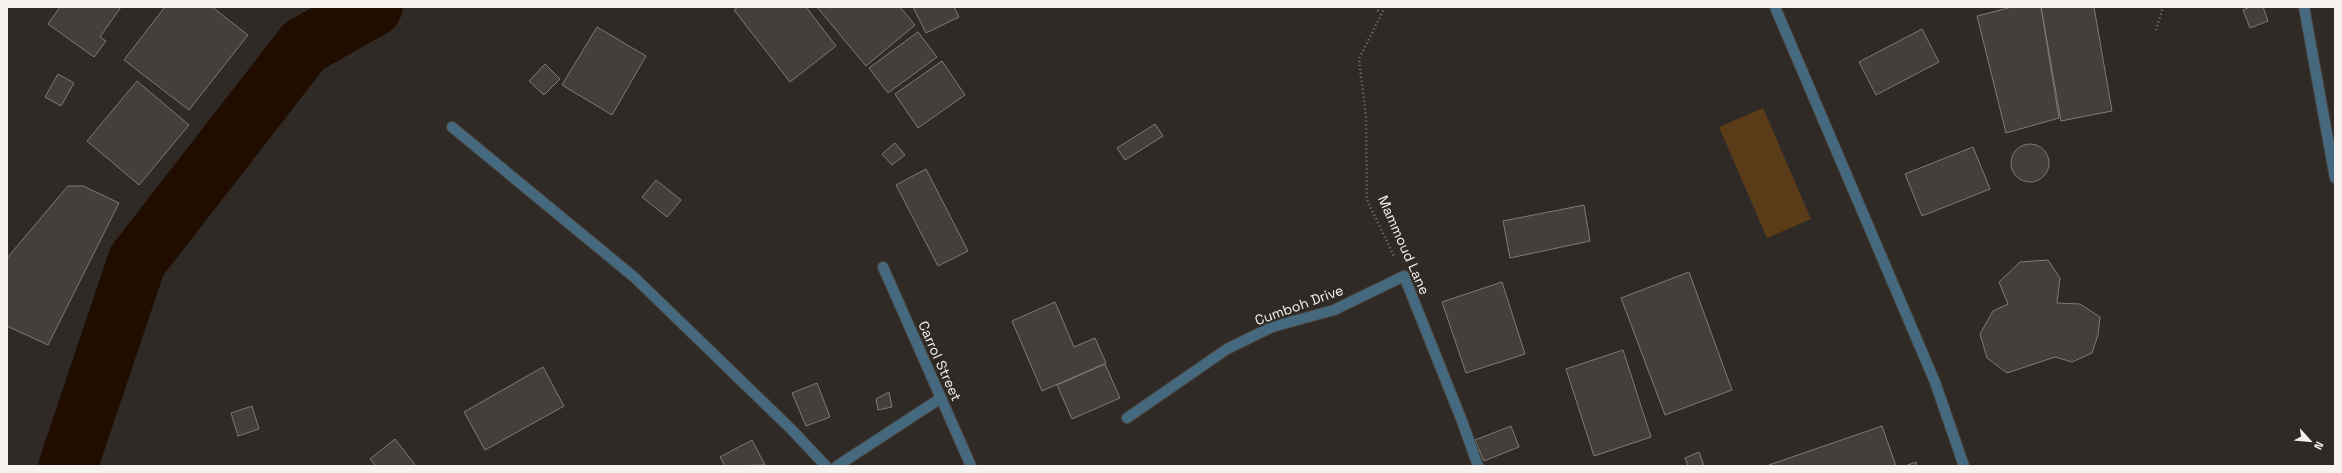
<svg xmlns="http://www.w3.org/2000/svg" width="2342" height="473" font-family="'Space Grotesk',sans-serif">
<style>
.green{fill:#5b3c19}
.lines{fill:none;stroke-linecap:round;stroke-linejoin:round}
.river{stroke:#210d00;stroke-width:59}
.building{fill:#443f3b;stroke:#807a75}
.street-casing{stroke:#4b4642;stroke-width:12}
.path{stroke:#7c7774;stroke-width:2.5;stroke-dasharray:1 3;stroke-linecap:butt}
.street{stroke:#456a7f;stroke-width:10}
.labels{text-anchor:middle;stroke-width:4;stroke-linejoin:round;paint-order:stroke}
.street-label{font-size:14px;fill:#f5f2ef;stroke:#2f2a26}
</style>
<rect width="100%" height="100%" fill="#2f2a26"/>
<path class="green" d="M 1763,108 L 1811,219 L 1767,238 L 1719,127 Z"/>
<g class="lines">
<path class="river" d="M 68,466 L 137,261 L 304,46 L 373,7"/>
</g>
<path class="building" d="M 60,7 L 121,7 L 100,37 L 106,41 L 94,57 L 48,24 Z
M 165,7 L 212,7 L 248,35 L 189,110 L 124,60 Z
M 738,7 L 806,7 L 836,46 L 790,82 L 734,10 Z
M 817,7 L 900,7 L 915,25 L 866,66 Z
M 913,7 L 954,7 L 959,17 L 926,33 Z
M 2012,7 L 2041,7 L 2059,118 L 2006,133 L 1977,16 Z
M 2041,7 L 2094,7 L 2112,111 L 2061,121 Z
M 2250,7 L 2263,7 L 2268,21 L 2250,28 L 2243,10 Z
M 597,27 L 646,56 L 612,115 L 562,85 Z
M 1922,29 L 1939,62 L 1876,95 L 1859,62 Z
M 918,32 L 937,57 L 888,93 L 869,68 Z
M 942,61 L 965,95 L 918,128 L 895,94 Z
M 545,64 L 560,79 L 544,95 L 529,81 Z
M 58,74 L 74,83 L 61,106 L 45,97 Z
M 137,81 L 189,125 L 139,185 L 87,141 Z
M 1155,124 L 1163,136 L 1125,160 L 1117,148 Z
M 895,143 L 905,155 L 892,165 L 882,154 Z
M2011 163a19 19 0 1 1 38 0a19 19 0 1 1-38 0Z
M 1973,147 L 1990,189 L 1922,216 L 1905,174 Z
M 926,169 L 968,251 L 938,266 L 896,185 Z
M 656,180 L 681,200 L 667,217 L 642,197 Z
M 68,186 L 83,186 L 119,203 L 48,345 L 7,326 L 7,258 Z
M 1584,205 L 1590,241 L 1510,258 L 1503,221 Z
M 2048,260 L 2060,278 L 2057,303 L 2080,304 L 2100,317 L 2098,335 L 2092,353 L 2072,362 L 2055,357 L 2007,373 L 1987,358 L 1980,334 L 1993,311 L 2008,304 L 1999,282 L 2020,262 Z
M 1689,272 L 1732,390 L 1665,415 L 1621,298 Z
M 1502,282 L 1525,354 L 1466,373 L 1442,302 Z
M 1055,302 L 1074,347 L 1095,338 L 1106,363 L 1042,391 L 1012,321 Z
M 1623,350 L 1651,437 L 1594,456 L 1566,369 Z
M 1105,364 L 1120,398 L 1072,419 L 1057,385 Z
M 543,367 L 564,406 L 485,450 L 464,412 Z
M 817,383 L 830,417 L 806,426 L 792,393 Z
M 889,392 L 892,407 L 878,410 L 876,399 Z
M 252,406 L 259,429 L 238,436 L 231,413 Z
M 1511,426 L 1519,447 L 1484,461 L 1475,440 Z
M 1882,426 L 1896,466 L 1766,466 Z
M 395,439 L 416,466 L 376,466 L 370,459 Z
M 752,440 L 765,465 L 725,466 L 720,457 Z
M 1699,452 L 1704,466 L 1688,466 L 1685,458 Z
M 1916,462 L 1917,466 L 1905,466 Z"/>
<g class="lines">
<defs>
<path id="street" d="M 1775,7 L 1935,382 L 1964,466
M 2304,7 L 2335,178
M 452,127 L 634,277 L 791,429 L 826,466
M 883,267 L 971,466
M 1127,418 L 1227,349 L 1272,327 L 1334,310 L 1404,276 L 1462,421 L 1478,466
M 837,466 L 941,398"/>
</defs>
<use href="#street" class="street-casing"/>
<path class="path" d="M 1375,7 L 1380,13
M 1385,7 L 1359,59 L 1366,117 L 1367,200 L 1394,256
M 2156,30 L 2163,7"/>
<use href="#street" class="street"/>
</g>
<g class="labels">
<g class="street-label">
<text transform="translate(1404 245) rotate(66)" y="5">Mammoud Lane</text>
<text transform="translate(1299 305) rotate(-20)" y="5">Cumboh Drive</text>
<text transform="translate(940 361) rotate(66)" y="5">Carrol Street</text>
</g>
</g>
<rect width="2342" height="473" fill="none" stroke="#f5f2ef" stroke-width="16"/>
<g transform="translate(2310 441) rotate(117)" stroke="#2f2a26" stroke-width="3" paint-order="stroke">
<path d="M0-3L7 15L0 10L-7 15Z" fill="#f5f2ef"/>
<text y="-6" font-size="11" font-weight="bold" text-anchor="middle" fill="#f5f2ef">N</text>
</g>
</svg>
